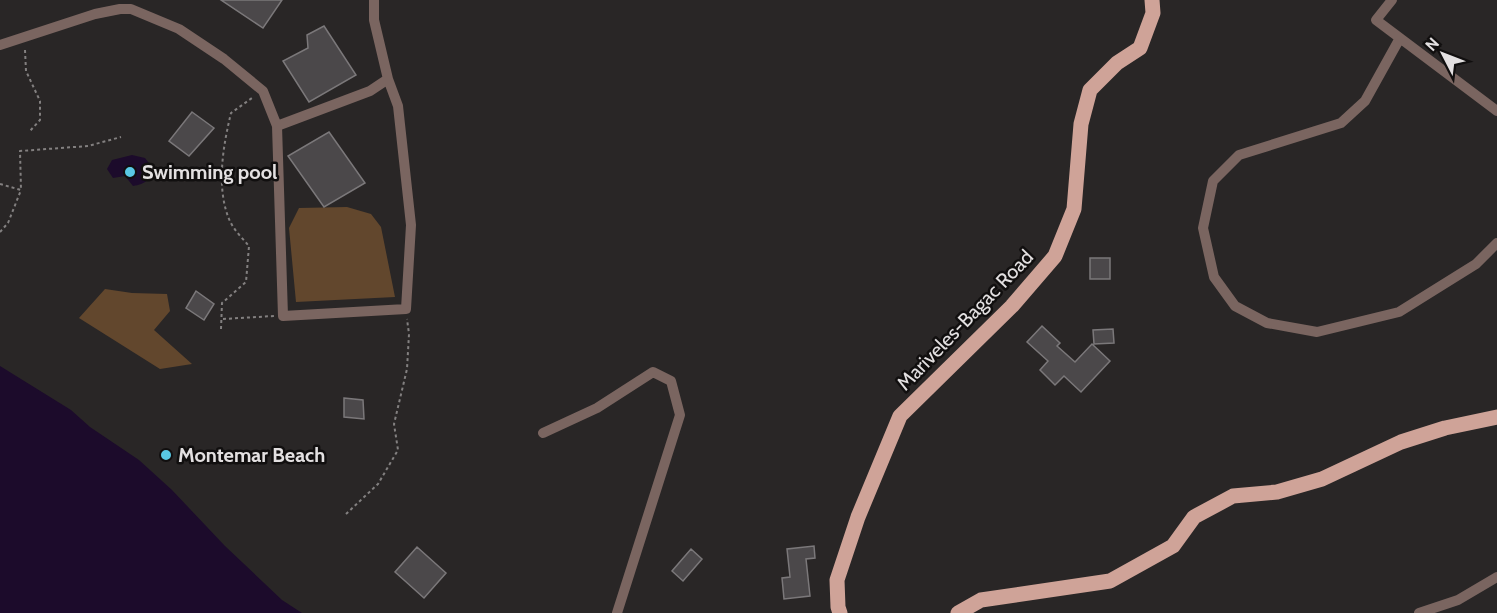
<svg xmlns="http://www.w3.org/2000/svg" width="1497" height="613" font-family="Cabin,sans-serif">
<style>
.green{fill:#62472d}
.water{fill:#1c0b2b}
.building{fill:#4b484a;stroke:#7b787a;stroke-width:1.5}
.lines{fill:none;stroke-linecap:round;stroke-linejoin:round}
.path{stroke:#838080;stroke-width:2;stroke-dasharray:3 3;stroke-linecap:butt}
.street{stroke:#7a6560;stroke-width:10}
.primary{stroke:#cfa398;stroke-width:15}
.poi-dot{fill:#59c8e4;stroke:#110f0f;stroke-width:2}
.labels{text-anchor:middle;stroke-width:5;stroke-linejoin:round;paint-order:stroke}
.poi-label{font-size:20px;font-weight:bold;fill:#e3e0e1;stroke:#110f0f;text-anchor:start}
.street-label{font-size:20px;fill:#e3e0e1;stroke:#110f0f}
</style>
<rect width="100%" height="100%" fill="#292626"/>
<path class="green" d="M 347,207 L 371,214 L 381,227 L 395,297 L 296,302 L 289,228 L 299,208 Z
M 105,289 L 132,293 L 167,294 L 170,311 L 154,330 L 192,364 L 160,369 L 79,318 Z"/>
<path class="water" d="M 132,155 L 145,158 L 152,167 C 150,180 146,184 133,186 L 125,176 L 113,178 L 107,169 L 112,160 Z
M 0,366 L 71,410 L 90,427 L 139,460 L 172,490 L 225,546 L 282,600 L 302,613 L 0,613 Z"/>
<path class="building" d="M 221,0 L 282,0 L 263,28 Z
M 324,26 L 356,75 L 309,102 L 283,61 L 308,48 L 307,35 Z
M 192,112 L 214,128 L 189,156 L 169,141 Z
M 329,132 L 365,183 L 324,207 L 288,156 Z
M 1090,258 L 1110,258 L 1110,279 L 1090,279 Z
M 196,291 L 214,304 L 204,320 L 186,308 Z
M 1042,326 L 1060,343 L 1057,346 L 1075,362 L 1092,344 L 1110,361 L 1081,392 L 1064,376 L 1055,385 L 1040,370 L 1048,361 L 1027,342 Z
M 1113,329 L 1114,343 L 1094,344 L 1093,330 Z
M 344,398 L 363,400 L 364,419 L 344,417 Z
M 814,546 L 815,558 L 806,559 L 810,596 L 784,599 L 782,578 L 790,577 L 787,549 Z
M 417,547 L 446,573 L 424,598 L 395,572 Z
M 691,549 L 702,559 L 683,581 L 672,571 Z"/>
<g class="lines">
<path class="path" d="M 25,50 L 26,71 L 40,101 L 40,120 L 29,132
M 0,184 L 21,190 L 20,151 L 88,146 L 121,137
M 0,232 L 8,223 L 21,190
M 223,319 L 274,316
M 221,329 L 222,303 L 246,282 L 249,246 C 242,238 233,229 229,219 C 216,187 223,146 231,113 L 252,98
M 346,514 L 378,484 L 398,450 L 394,424 L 407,369 L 409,334 L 407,319"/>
<path class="street" d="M 1392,0 L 1376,20 L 1497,111
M 1400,38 L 1365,101 L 1341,123 L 1239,155 L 1213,181 L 1203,228 L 1214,277 L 1235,306 L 1267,323 L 1317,332 L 1399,312 L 1476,264 L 1497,243
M 0,45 L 95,14 L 120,9 L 131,9 L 179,29 L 224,59 L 263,91 L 277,126 L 370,91 L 388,79
M 277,126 L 283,316 L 406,309 L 411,225 L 398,106 L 388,79 L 374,20 L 374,0
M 543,433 L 597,408 L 653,372 L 671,381 L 680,415 L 617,613
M 1419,613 L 1458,600 L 1497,577"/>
<path class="primary" d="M 840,613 L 838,607 L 837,580 L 858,517 L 900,416 L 1012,306 L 1055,256 L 1074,209 L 1081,124 L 1090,90 L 1117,63 L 1140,48 L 1153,13 L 1152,0
M 958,613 L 981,600 L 1110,581 L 1173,546 L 1194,517 L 1233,496 L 1277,492 L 1322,479 L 1401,442 L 1445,428 L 1497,417"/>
</g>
<g class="poi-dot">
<circle cx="130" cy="172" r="6"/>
<circle cx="166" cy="455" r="6"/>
</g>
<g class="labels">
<g class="poi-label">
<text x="142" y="179">Swimming pool</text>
<text x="178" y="462">Montemar Beach</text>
</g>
<g class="street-label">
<text transform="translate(965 320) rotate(-46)" y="7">Mariveles-Bagac Road</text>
</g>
</g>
<g transform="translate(1443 54) rotate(312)" stroke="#110f0f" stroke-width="4.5" paint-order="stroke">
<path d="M0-4.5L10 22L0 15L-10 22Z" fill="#e3e0e1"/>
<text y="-9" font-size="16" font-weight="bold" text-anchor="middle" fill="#e3e0e1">N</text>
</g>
</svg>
